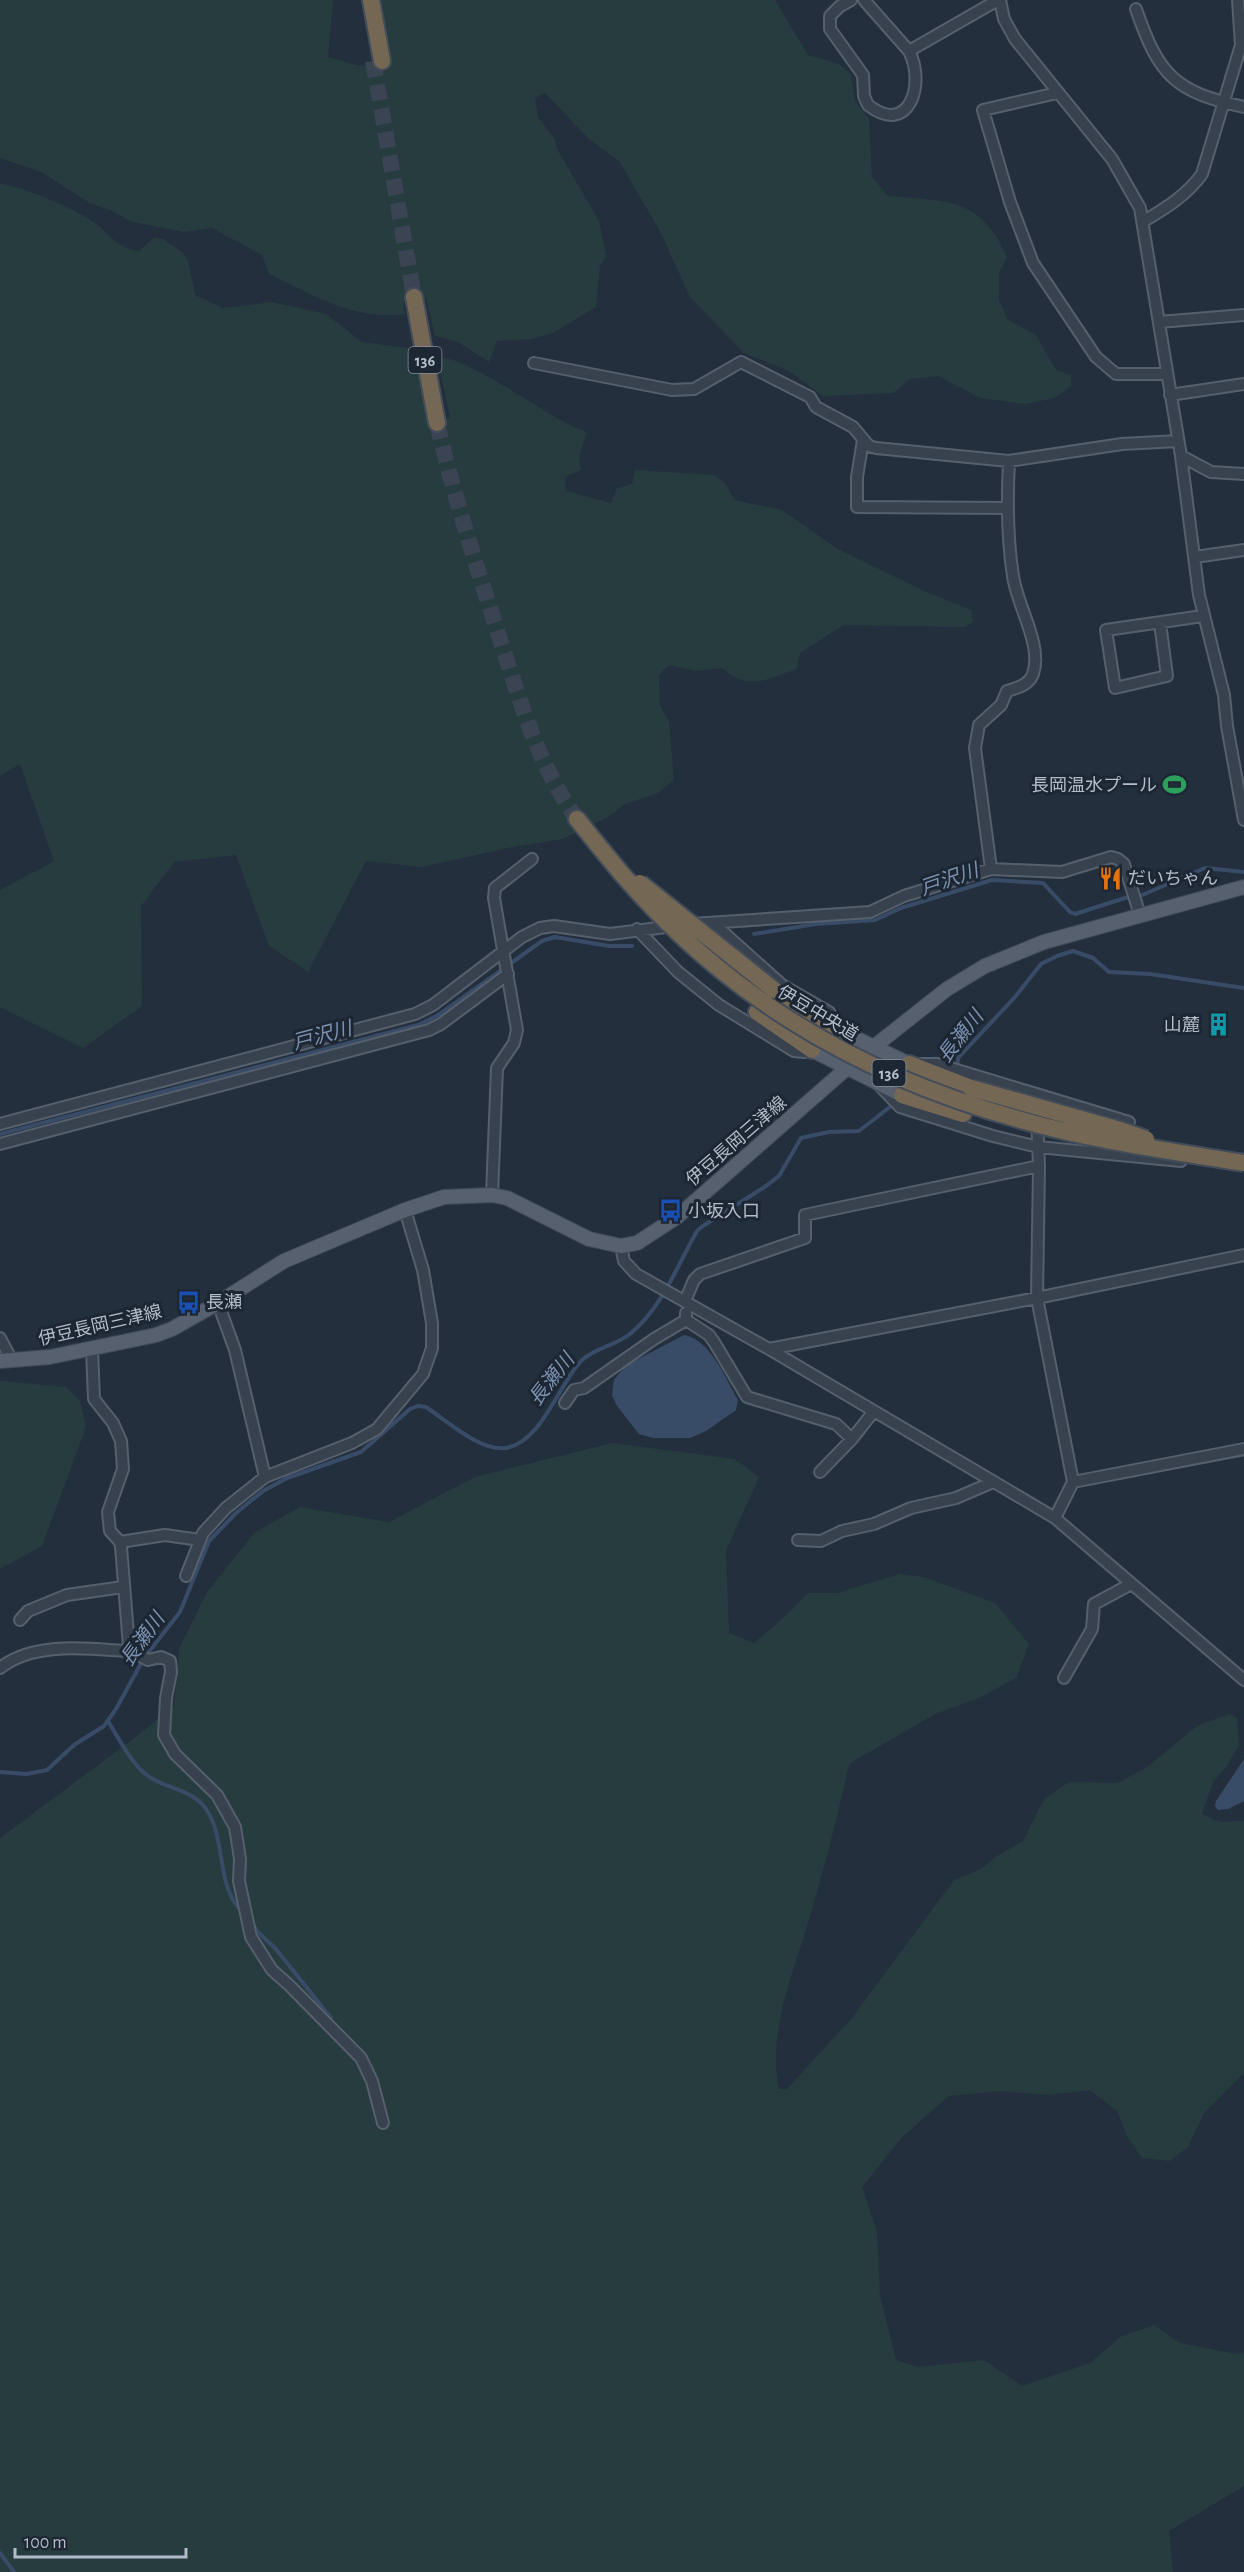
<svg xmlns="http://www.w3.org/2000/svg" width="1244" height="2572" font-family="'Alegreya Sans','Noto Sans JP',sans-serif">
<style>
.green{fill:#263c3f}
.water{fill:#394c67}
.lines{fill:none;stroke-linecap:round;stroke-linejoin:round}
.stream{stroke:#394c67;stroke-width:4}
.highway-tunnel{stroke:#3a4453;stroke-width:16;stroke-dasharray:16 8;stroke-linecap:butt}
.minor-casing{stroke:#565f6c;stroke-width:14}
.major-casing{stroke:#414a57;stroke-width:16}
.highway-casing{stroke:#434c59;stroke-width:20}
.minor{stroke:#38414e;stroke-width:10}
.major{stroke:#56606e;stroke-width:14}
.highway{stroke:#746855;stroke-width:16}
.highway-bridge-casing{stroke:#434c59;stroke-width:20;stroke-linecap:butt}
.highway-bridge{stroke:#746855;stroke-width:16}
.labels{text-anchor:middle;stroke-width:6;stroke-linejoin:round;paint-order:stroke}
.shield{fill:#1d2633;stroke:#878f9c;stroke-width:1.5}
.shield-label{font-size:16px;font-weight:bold;fill:#b4bcc9}
.poi-label{font-size:18px;fill:#b4bcc9;stroke:#1d2633;text-anchor:start}
.street-label{font-size:18px;fill:#b4bcc9;stroke:#1d2633}
.water-label{font-size:20px;font-style:italic;fill:#7c92b1;stroke:#1d2633}
</style>
<rect width="100%" height="100%" fill="#242f3e"/>
<path class="green" d="M 0,0 L 333,0 L 328,57 L 356,65 L 386,67 L 375,0 L 775,0 L 808,55 L 839,64 L 851,74 L 855,101 L 869,118 L 872,177 L 888,196 C 946,201 981,197 1007,257 L 999,273 L 999,300 L 1008,320 L 1036,335 L 1056,370 L 1071,375 L 1071,386 L 1055,398 L 1024,404 L 980,398 L 938,376 L 910,379 L 893,393 L 823,396 L 789,371 L 744,353 L 690,297 L 660,231 L 619,161 L 589,139 L 545,93 L 535,98 L 538,117 L 555,140 L 557,149 L 599,221 L 606,256 L 600,266 L 596,307 L 553,333 L 532,339 L 497,341 L 489,362 L 458,342 L 435,336 L 426,298 L 403,303 L 405,314 C 352,320 315,296 269,274 L 262,255 L 212,228 L 185,232 L 132,222 L 112,211 L 90,203 L 41,172 L 0,158 Z
M 0,183 C 30,190 61,203 88,218 C 106,229 116,249 139,251 L 154,238 L 163,239 L 183,253 L 188,260 L 195,295 L 223,308 L 272,302 L 326,314 L 362,342 L 415,349 L 430,423 L 450,417 L 437,358 C 466,353 552,422 587,432 L 579,457 L 581,470 L 565,477 L 566,491 L 611,503 L 617,488 L 632,484 L 635,470 L 714,475 L 724,482 L 735,500 L 782,510 L 836,548 L 922,590 L 971,610 L 973,622 L 965,627 L 844,625 L 800,653 L 797,669 C 766,679 749,692 722,668 L 697,671 L 669,665 L 659,675 L 660,705 L 669,722 L 674,780 L 658,793 L 625,804 L 611,815 L 563,839 L 512,847 L 422,867 L 366,861 L 308,972 L 269,946 L 236,855 L 174,862 L 141,906 L 142,1006 L 83,1048 L 0,1007 L 0,890 L 54,861 L 20,764 L 0,776 Z
M 0,1381 L 66,1387 L 80,1401 L 86,1427 L 42,1546 L 0,1569 Z
M 612,1443 L 735,1459 L 759,1477 L 726,1551 L 729,1633 L 754,1643 L 789,1613 L 808,1593 L 837,1593 L 900,1574 L 924,1577 L 995,1603 L 1029,1644 L 1016,1678 L 979,1698 L 935,1714 L 849,1764 C 838,1817 824,1868 809,1920 C 793,1973 767,2033 779,2089 L 787,2089 L 852,2018 L 954,1880 L 980,1870 L 997,1856 L 1023,1841 L 1044,1799 L 1069,1782 L 1117,1783 L 1146,1768 L 1198,1725 L 1230,1714 L 1237,1718 L 1239,1745 L 1226,1767 L 1213,1782 L 1202,1814 L 1220,1822 L 1244,1821 L 1244,2073 L 1204,2113 L 1188,2147 L 1170,2161 L 1142,2158 L 1128,2138 L 1117,2111 L 1090,2090 L 1048,2095 L 1002,2091 L 949,2096 L 902,2137 L 862,2187 L 877,2232 L 880,2296 L 896,2360 L 918,2367 L 984,2360 L 1022,2386 L 1090,2363 L 1122,2336 L 1154,2325 L 1180,2343 L 1237,2354 L 1244,2352 L 1244,2486 L 1169,2531 L 1173,2572 L 0,2572 L 0,1838 L 137,1736 L 174,1706 L 179,1649 L 207,1592 L 255,1532 L 300,1507 L 389,1522 L 475,1477 Z"/>
<path class="water" d="M 684,1335 C 711,1340 725,1378 738,1400 L 736,1410 L 706,1431 L 690,1438 L 653,1438 L 639,1434 L 617,1406 L 612,1395 L 614,1380 L 625,1366 Z
M 1244,1759 L 1244,1801 L 1228,1809 L 1218,1810 L 1215,1806 L 1216,1801 Z"/>
<g class="lines">
<path class="stream" d="M 754,934 L 816,924 L 875,920 L 901,908 L 992,880 L 1043,883 L 1070,912 L 1075,914 L 1128,897 L 1140,896 L 1205,868 L 1244,872
M 957,1070 L 958,1058 L 1015,997 L 1041,964 L 1057,956 L 1073,951 L 1093,958 L 1109,972 L 1150,974 L 1244,988
M 0,1134 L 418,1025 L 437,1016 L 542,941 L 555,937 L 609,946 L 632,946
M 108,1721 C 118,1737 128,1758 142,1771 C 161,1790 194,1787 208,1812 C 226,1842 216,1886 242,1912
M 0,1772 L 27,1774 L 47,1770 L 74,1745 L 104,1726 L 116,1709 L 144,1658 L 180,1612 L 209,1541 L 236,1513 L 263,1491 L 287,1478 L 361,1452 L 410,1409 L 418,1406 L 426,1407 C 447,1421 481,1452 506,1448 C 542,1442 559,1383 582,1360 C 595,1348 617,1345 630,1334 C 662,1308 677,1266 697,1231 L 703,1226 L 766,1186 L 779,1176 L 801,1138 L 829,1132 L 859,1131 L 895,1103
M 251,1922 L 258,1932 L 275,1948 L 331,2018
M 0,2553 L 14,2572"/>
<path class="highway-tunnel" d="M 373,61 L 414,297
M 437,423 C 453,493 475,561 497,630 C 519,696 536,762 577,819"/>
<defs>
<path id="minor" d="M 851,0 L 840,6 L 830,16 L 830,29 L 863,75 L 864,96 L 868,105 C 909,137 926,84 909,51 L 864,0
M 1000,0 L 1004,19 L 1015,39 L 1112,159 L 1140,208 L 1181,456 L 1199,595 L 1224,695 L 1227,726 L 1244,820
M 1136,9 C 1159,76 1175,92 1244,107
M 909,51 L 998,0
M 1057,93 L 983,110 L 1010,202 L 1033,263 L 1096,357 L 1116,374 L 1166,374
M 1144,221 C 1166,208 1187,195 1202,174 L 1241,45 L 1238,0
M 1159,322 L 1244,315
M 534,363 L 672,390 L 694,389 L 741,362 L 810,397 L 816,407 L 853,427 L 869,446 L 876,448 L 1009,461 L 1122,444 L 1178,441
M 1170,395 L 1244,384
M 863,440 L 857,477 L 857,507 L 1008,508
M 1181,456 L 1211,472 L 1244,474
M 1195,557 L 1244,550
M 1160,623 L 1167,676 L 1115,688 L 1106,630 L 1203,616
M 991,869 L 975,748 L 979,725 L 1001,705 L 1007,691 C 1017,688 1029,685 1033,674 C 1043,645 1017,606 1013,576 C 1007,538 1007,500 1009,461
M 713,923 L 782,985 L 829,1012 L 840,1029
M 692,924 L 870,912 L 904,896 L 991,869 L 1062,872 L 1111,857 L 1118,859 L 1124,864 L 1140,915
M 637,929 L 678,972 L 719,1005 L 794,1051 L 804,1052 L 812,1050
M 918,1064 L 937,1064 L 1129,1122
M 878,1084 L 900,1107 L 993,1136 L 1038,1147 L 1181,1161
M 1037,1119 L 1039,1166
M 0,1124 L 415,1014 L 433,1005 L 522,937 L 540,928 L 554,926 L 610,934 L 674,926
M 0,1144 L 429,1030 L 441,1024 L 508,974
M 492,1195 L 497,1068 L 514,1043 L 517,1030 L 494,898 L 495,888 L 532,859
M 621,1246 L 624,1261 L 636,1274 L 769,1349 L 1055,1518 L 1244,1680
M 685,1301 L 694,1280 L 700,1274 L 805,1238 L 805,1215 L 1039,1166 L 1037,1298 L 1073,1482 L 1055,1518
M 218,1303 L 235,1350 L 265,1477
M 686,1320 L 709,1335 L 714,1342 L 747,1397 L 836,1424 L 852,1439
M 0,1338 L 12,1361
M 769,1349 L 1037,1298 L 1244,1255
M 565,1403 L 574,1390 L 584,1388 L 654,1339 L 686,1320 L 686,1313
M 820,1472 L 852,1439 L 874,1411
M 1073,1482 L 1244,1449
M 798,1540 L 821,1541 L 842,1531 L 874,1524 L 911,1508 L 956,1498 L 993,1482
M 120,1542 L 165,1535 L 200,1540
M 186,1576 L 203,1533 L 226,1508 L 265,1477 L 352,1443 L 377,1429 L 423,1374 L 432,1348 L 432,1323 L 423,1270 L 405,1210
M 20,1620 L 28,1611 L 67,1595 L 123,1587
M 127,1649 L 148,1660 L 161,1657 L 170,1661 L 171,1672 L 166,1698 L 164,1735 L 175,1754 L 217,1795 L 235,1827 L 240,1859 L 239,1881 L 251,1937 L 272,1970 L 289,1985 L 361,2058 L 372,2081 L 383,2123
M 0,1668 C 33,1642 84,1648 124,1651 L 129,1646 L 121,1547 L 120,1542 L 110,1531 L 108,1512 L 123,1469 L 121,1441 L 113,1423 L 94,1399 L 92,1349
M 1064,1678 L 1092,1629 L 1094,1604 L 1131,1584"/>
<path id="major" d="M 841,1031 L 909,1064
M 812,1050 L 902,1095
M 0,1361 L 50,1357 L 156,1335 L 172,1329 L 218,1303 L 284,1261 L 405,1210 L 444,1197 L 492,1195 L 507,1198 L 589,1239 L 621,1246 L 637,1243 L 677,1217 L 847,1068 L 947,989 L 985,966 L 1044,942 L 1244,887"/>
<path id="highway" d="M 371,0 L 382,61
M 414,297 L 437,423
M 577,819 L 602,850
M 774,990 L 804,1011 L 841,1031
M 757,1012 L 812,1050
M 909,1064 L 971,1088
M 902,1095 L 963,1114"/>
</defs>
<use href="#minor" class="minor-casing"/>
<use href="#major" class="major-casing"/>
<use href="#highway" class="highway-casing"/>
<use href="#minor" class="minor"/>
<use href="#major" class="major"/>
<use href="#highway" class="highway"/>
<defs>
<path id="highway-bridge" d="M 602,850 C 713,989 851,1073 1021,1120 C 1094,1141 1170,1151 1244,1163
M 640,883 L 774,990
M 971,1088 L 1120,1130 L 1146,1139"/>
</defs>
<use href="#highway-bridge" class="highway-bridge-casing"/>
<use href="#highway-bridge" class="highway-bridge"/>
</g>
<defs>
<symbol id="stadium-bare" viewBox="-9 -9 18 18"><path d="M0-5a6.5 5 0 1 0 0 10a6.5 5 0 1 0 0-10ZM-3.5-1.8h7v3.6h-7Z" fill="#2e9e5b" stroke="#1d2633" stroke-width="2.5" paint-order="stroke"/></symbol>
<symbol id="restaurant-bare" viewBox="-9 -9 18 18"><path d="M-5-6h1v4h1v-4h1v4h1v-4h1v5L-1.5 .5V6h-2V.5L-5-1ZM5-6V6H3V1.5H1.5Q1.5-4 5-6Z" fill="#e8710a" stroke="#1d2633" stroke-width="2.5" paint-order="stroke"/></symbol>
<symbol id="building-bare" viewBox="-9 -9 18 18"><path d="M-4-6H4V6H1V3H-1V6H-4ZM-2.5-4.3h1.7v1.8h-1.7ZM.8-4.3h1.7v1.8H.8ZM-2.5-1h1.7V.8h-1.7ZM.8-1h1.7V.8H.8Z" fill="#0f9aa8" stroke="#1d2633" stroke-width="2.5" paint-order="stroke"/></symbol>
<symbol id="bus-bare" viewBox="-9 -9 18 18"><path d="M-5-6H5V4H4V6H2V4H-2V6H-4V4H-5ZM-3.5-4V0h7V-4ZM-3.5 1.2v1.5H-2V1.2ZM2 1.2v1.5H3.5V1.2Z" fill="#1a4fb4" stroke="#1d2633" stroke-width="2.5" paint-order="stroke"/></symbol>
</defs>
<g fill-rule="evenodd">
<use href="#stadium-bare" x="1158" y="768" width="33" height="33"/>
<use href="#restaurant-bare" x="1094" y="862" width="33" height="33"/>
<use href="#building-bare" x="1202" y="1008" width="33" height="33"/>
<use href="#bus-bare" x="654" y="1194" width="33" height="33"/>
<use href="#bus-bare" x="172" y="1286" width="33" height="33"/>
</g>
<g class="labels">
<g class="shield">
<rect x="408.5" y="347" width="33" height="26" rx="4.5"/>
<rect x="872.5" y="1060" width="33" height="26" rx="4.5"/>
</g>
<g class="shield-label">
<text x="425" y="366">136</text>
<text x="889" y="1079">136</text>
</g>
<g class="poi-label">
<text x="1157" y="791" text-anchor="end">長岡温水プール</text>
<text x="1128" y="884">だいちゃん</text>
<text x="1200" y="1031" text-anchor="end">山麓</text>
<text x="688" y="1217">小坂入口</text>
<text x="206" y="1308">長瀬</text>
</g>
<g class="street-label">
<text transform="translate(818 1013) rotate(31)" y="6">伊豆中央道</text>
<text transform="translate(736 1141) rotate(-41)" y="6">伊豆長岡三津線</text>
<text transform="translate(100 1325) rotate(-13)" y="6">伊豆長岡三津線</text>
</g>
<g class="water-label">
<text transform="translate(949 879) rotate(-19)" y="7">戸沢川</text>
<text transform="translate(322 1035) rotate(-15)" y="7">戸沢川</text>
<text transform="translate(960 1036) rotate(-52)" y="7">長瀬川</text>
<text transform="translate(551 1379) rotate(-52)" y="7">長瀬川</text>
<text transform="translate(142 1639) rotate(-54)" y="7">長瀬川</text>
</g>
</g>
<path d="M15 2548v9h171v-9" fill="none" stroke="#b4bcc9" stroke-width="3"/>
<text x="24" y="2548" font-size="18" fill="#b4bcc9" stroke="#1d2633" stroke-width="4.5" paint-order="stroke">100 m</text>
</svg>
